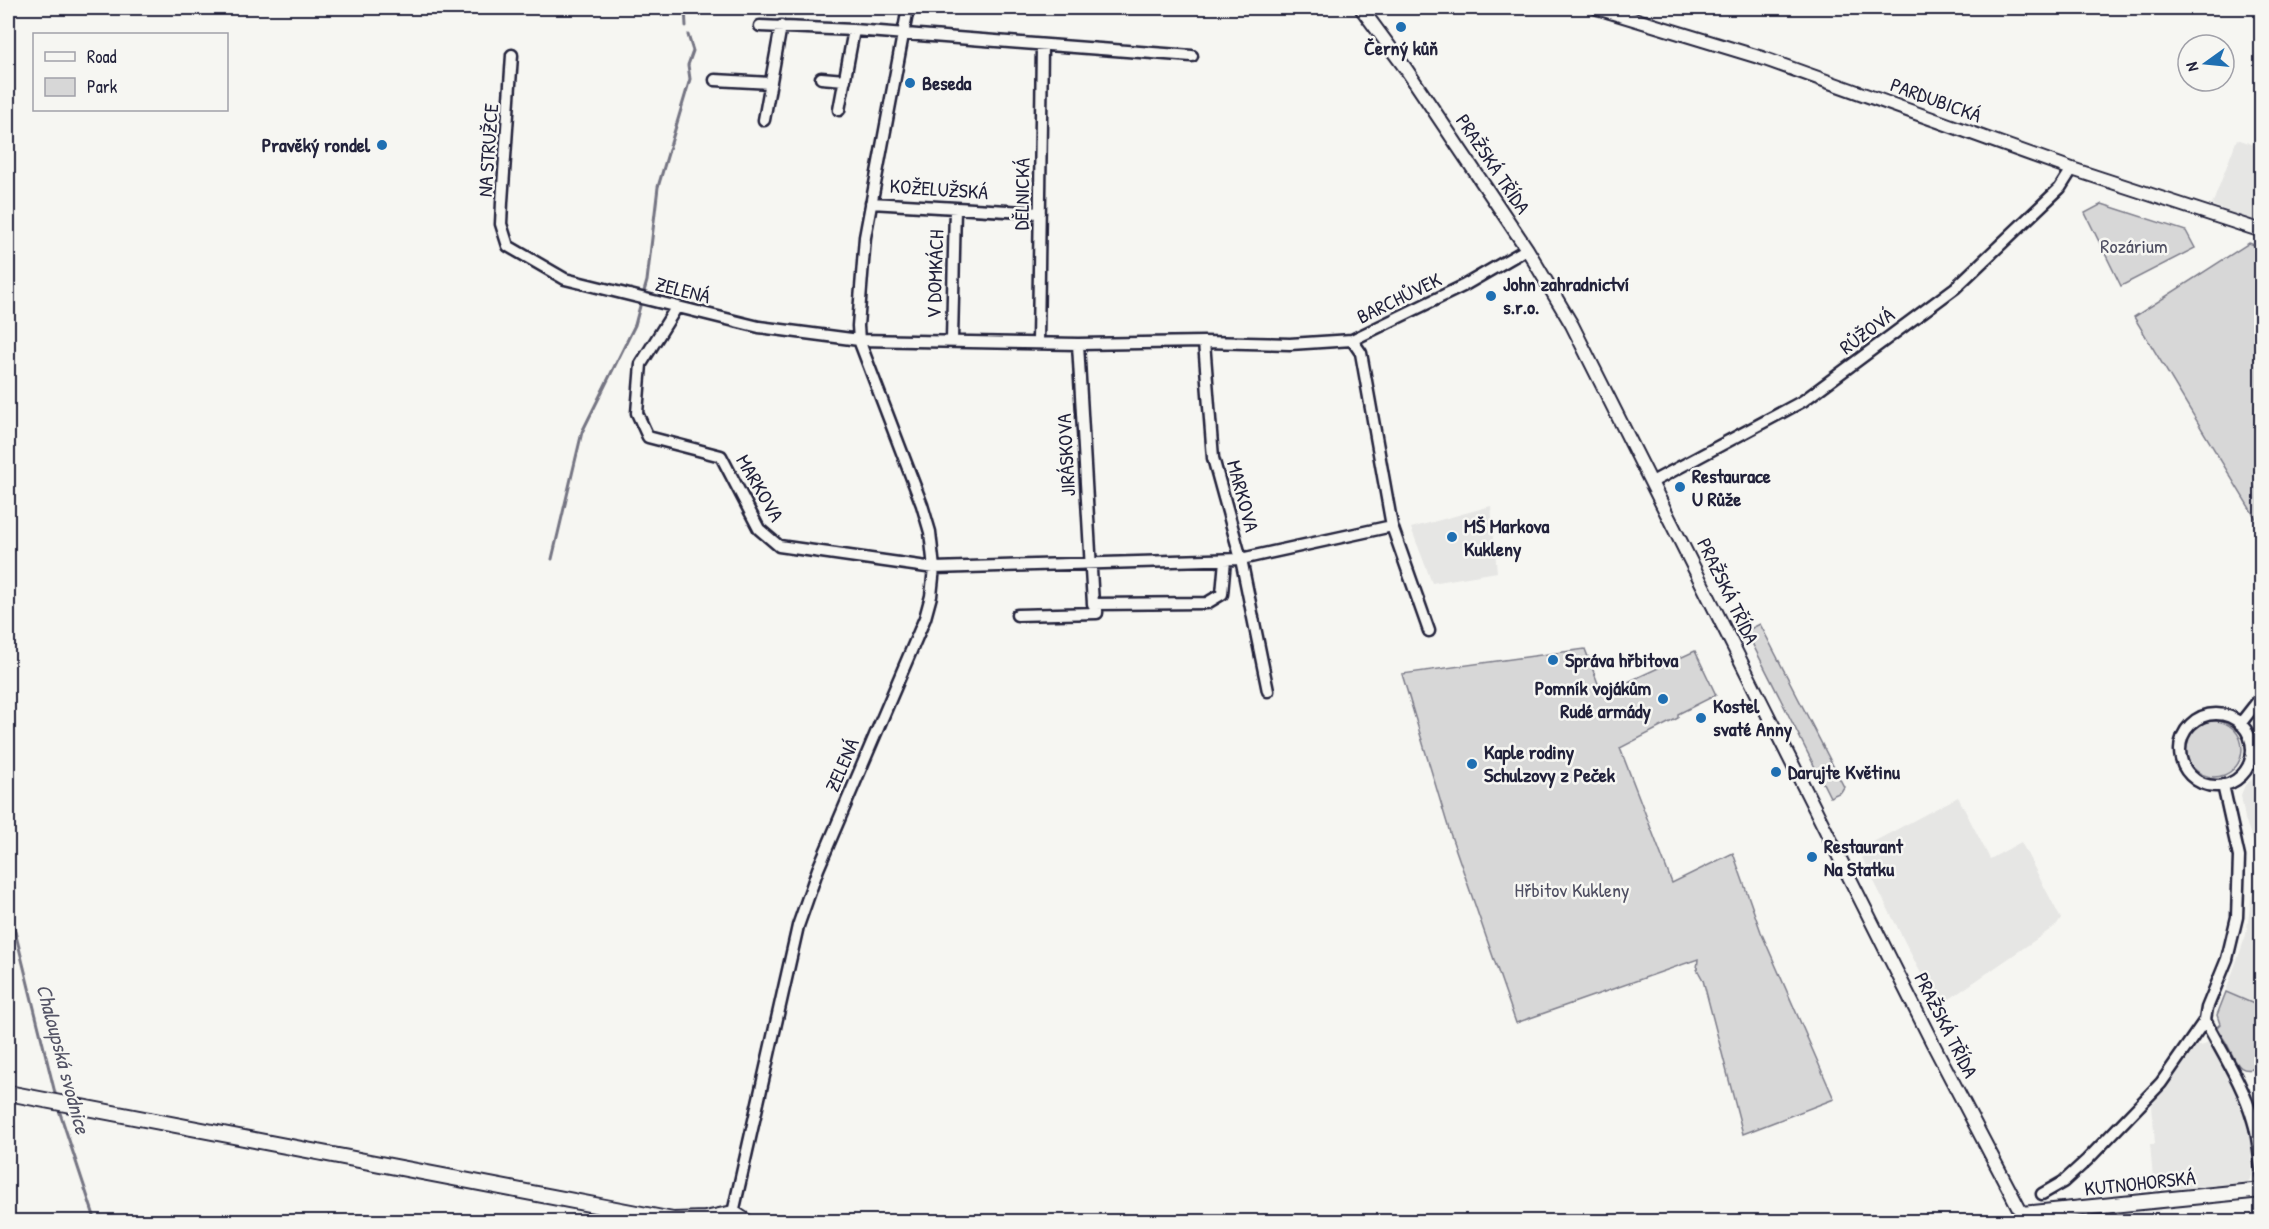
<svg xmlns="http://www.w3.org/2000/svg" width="2269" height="1229" font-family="'Patrick Hand',sans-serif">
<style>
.built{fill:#e6e6e4}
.green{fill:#d7d7d7;stroke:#7c7c89;stroke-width:1.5}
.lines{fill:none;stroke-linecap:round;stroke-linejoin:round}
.stream{stroke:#757583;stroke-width:3}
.minor-casing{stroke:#22223b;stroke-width:15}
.tertiary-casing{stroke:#22223b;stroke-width:16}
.secondary-casing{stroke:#22223b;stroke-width:18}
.minor{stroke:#f6f6f2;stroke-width:10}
.tertiary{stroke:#f6f6f2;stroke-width:12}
.secondary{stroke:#f6f6f2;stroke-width:14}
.poi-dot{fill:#1f6fb2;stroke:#f6f6f2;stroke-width:2}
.labels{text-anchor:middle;stroke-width:5;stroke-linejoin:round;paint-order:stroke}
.poi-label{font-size:20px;font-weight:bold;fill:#22223b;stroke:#f6f6f2;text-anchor:start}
.street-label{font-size:20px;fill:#22223b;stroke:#f6f6f2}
.park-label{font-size:20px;fill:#4f4f62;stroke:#f6f6f2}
.water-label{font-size:21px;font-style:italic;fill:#535365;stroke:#f6f6f2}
</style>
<rect width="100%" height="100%" fill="#f6f6f2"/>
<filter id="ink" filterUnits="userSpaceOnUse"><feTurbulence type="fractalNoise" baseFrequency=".0167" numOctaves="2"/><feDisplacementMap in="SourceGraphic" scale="12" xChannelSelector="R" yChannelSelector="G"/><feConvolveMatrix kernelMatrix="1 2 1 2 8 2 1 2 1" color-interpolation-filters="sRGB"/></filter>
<g filter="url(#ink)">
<path class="built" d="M 2237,139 L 2261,147 L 2261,224 L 2212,205 Z
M 1491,506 L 1497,572 L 1432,583 L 1411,528 Z
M 2258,775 L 2261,775 L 2261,1008 L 2226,991 L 2246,935 L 2257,860 L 2256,849 L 2245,819 L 2241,795 L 2245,785 Z
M 1958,797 L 1990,859 L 2021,842 L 2061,919 L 2057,925 L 1938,1007 L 1858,850 Z
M 2207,1042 L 2215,1045 L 2247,1112 L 2250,1125 L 2252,1176 L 2248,1182 L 2154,1191 L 2150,1144 L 2155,1144 L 2152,1105 L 2191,1047 L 2205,1045 Z"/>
<path class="green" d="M 2102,204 L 2186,231 L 2195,248 L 2121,286 L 2085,213 Z
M 2249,243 L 2262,248 L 2261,527 L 2134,317 Z
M 1760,624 L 1844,787 L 1841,792 L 1830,797 L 1746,631 Z
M 1585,649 L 1602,694 L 1695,651 L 1716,695 L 1678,714 L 1678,718 L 1620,748 L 1672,883 L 1733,853 L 1761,932 L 1834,1099 L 1743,1134 L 1703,980 L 1697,969 L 1698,959 L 1516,1023 L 1450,833 L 1402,674 Z
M2186 749a28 28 0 1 1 56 0a28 28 0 1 1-56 0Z
M 2226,992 L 2261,1007 L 2261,1066 C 2238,1077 2236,1061 2227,1044 C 2224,1039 2220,1033 2216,1028 L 2220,1024 L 2217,1015 Z
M 2103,1213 L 2111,1217 L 2112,1221 L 2062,1221 L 2080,1215 Z"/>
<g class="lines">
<path class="stream" d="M 685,8 L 686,26
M 643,295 L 647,281 L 658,187 L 690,79 L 688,65 L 693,51 L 688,35
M 552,559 L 582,432 L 635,325 L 641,302
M 8,903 L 56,1097
M 58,1107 L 96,1222"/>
<defs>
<path id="minor" d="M 760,26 L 854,30 L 1192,56
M 512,55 L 502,202 L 501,224 L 508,246 L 565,279 L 759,327 L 859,340 L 1078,344 L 1204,342 L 1213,458 L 1241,559 L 1268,691
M 821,78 L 845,80
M 715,80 L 771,83
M 839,110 L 854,30
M 764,120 L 781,26
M 871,203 L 1040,213
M 676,308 L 641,364 L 637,413 L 648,437 L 721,456 L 759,529 L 779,546 L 934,568 L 1241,559 L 1392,526 L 1361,353 L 1352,340
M 952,340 L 955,208
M 1204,342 L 1290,344 L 1352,340 L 1463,286 L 1527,249
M 1038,343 L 1042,45
M 1078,344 L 1093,604 L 1207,603 L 1222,594 L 1225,560
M 1652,482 L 1803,401 L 1955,288 L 2060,188 L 2072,169
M 1392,526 L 1429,631
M 1017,615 L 1097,613 L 1097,604
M2180 750a36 36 0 1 1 72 0a36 36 0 1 1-72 0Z
M 2240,724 L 2262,696
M 2223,785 L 2239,857 L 2237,917 L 2227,959 L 2207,1008 L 2205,1020 C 2222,1053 2243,1084 2253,1120 C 2259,1138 2259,1157 2262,1176
M 2042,1194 L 2063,1182 L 2087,1160 L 2161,1083 L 2205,1020
M 733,1213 L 798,926 L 818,869 L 925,618 L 931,596 L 934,568 L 930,532 L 922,505 L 859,340 L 858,326 L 865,237 L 908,8"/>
<path id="tertiary" d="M 1361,8 L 1406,69 L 1527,249 L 1572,325 L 1932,1042 L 2022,1214
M 1597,8 L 1762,58 L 2072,169 L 2262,231"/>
<path id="secondary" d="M 8,1093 L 673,1220 L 705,1219 L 733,1213 L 747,1222
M 2024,1222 L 2022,1214 L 2262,1190"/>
</defs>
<use href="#minor" class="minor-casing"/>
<use href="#tertiary" class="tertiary-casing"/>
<use href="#secondary" class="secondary-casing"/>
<use href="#minor" class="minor"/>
<use href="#tertiary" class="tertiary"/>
<use href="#secondary" class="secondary"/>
</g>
</g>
<g class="poi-dot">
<circle cx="1401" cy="27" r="6"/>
<circle cx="910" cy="83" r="6"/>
<circle cx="382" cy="145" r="6"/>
<circle cx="1491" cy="296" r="6"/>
<circle cx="1680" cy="487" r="6"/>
<circle cx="1452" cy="537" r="6"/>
<circle cx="1553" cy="660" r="6"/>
<circle cx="1663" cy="699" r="6"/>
<circle cx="1701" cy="718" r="6"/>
<circle cx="1472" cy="764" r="6"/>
<circle cx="1776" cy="772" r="6"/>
<circle cx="1812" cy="857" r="6"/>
</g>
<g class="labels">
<g class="poi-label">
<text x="1401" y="55" text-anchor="middle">Černý kůň</text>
<text x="922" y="90">Beseda</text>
<text x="370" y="152" text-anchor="end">Pravěký rondel</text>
<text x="1503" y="291">John zahradnictví<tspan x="1503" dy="23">s.r.o.</tspan></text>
<text x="1692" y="483">Restaurace<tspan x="1692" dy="23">U Růže</tspan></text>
<text x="1464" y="533">MŠ Markova<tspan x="1464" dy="23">Kukleny</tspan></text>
<text x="1565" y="667">Správa hřbitova</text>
<text x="1651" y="695" text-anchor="end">Pomník vojákům<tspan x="1651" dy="23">Rudé armády</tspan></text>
<text x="1713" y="713">Kostel<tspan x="1713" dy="23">svaté Anny</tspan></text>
<text x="1484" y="759">Kaple rodiny<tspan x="1484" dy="23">Schulzovy z Peček</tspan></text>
<text x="1788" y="779">Darujte Květinu</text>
<text x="1824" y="853">Restaurant<tspan x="1824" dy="23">Na Statku</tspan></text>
</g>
<g class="street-label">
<text transform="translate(1936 100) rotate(20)" y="7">PARDUBICKÁ</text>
<text transform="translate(488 150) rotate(-86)" y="7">NA STRUŽCE</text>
<text transform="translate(1493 164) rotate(56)" y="7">PRAŽSKÁ TŘÍDA</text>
<text transform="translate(939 189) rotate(4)" y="7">KOŽELUŽSKÁ</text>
<text transform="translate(1022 194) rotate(-89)" y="7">DĚLNICKÁ</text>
<text transform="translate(935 274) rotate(-88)" y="7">V DOMKÁCH</text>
<text transform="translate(683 290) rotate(14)" y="7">ZELENÁ</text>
<text transform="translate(1399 298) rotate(-26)" y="7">BARCHŮVEK</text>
<text transform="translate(1867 331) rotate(-37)" y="7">RŮŽOVÁ</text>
<text transform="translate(1066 455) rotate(-93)" y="7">JIRÁSKOVA</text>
<text transform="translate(760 488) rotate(60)" y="7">MARKOVA</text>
<text transform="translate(1243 496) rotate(75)" y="7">MARKOVA</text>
<text transform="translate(1728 591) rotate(64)" y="7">PRAŽSKÁ TŘÍDA</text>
<text transform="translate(842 765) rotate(-67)" y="7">ZELENÁ</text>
<text transform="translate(1946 1025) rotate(63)" y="7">PRAŽSKÁ TŘÍDA</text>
<text transform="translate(2140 1183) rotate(-6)" y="7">KUTNOHORSKÁ</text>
</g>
<g class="park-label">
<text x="2134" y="253">Rozárium</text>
<text x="1572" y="897">Hřbitov Kukleny</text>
</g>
<g class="water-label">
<text transform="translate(63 1059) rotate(75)" y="7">Chaloupská svodnice</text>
</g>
</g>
<rect width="2269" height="1229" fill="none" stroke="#f6f6f2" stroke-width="30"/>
<rect x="15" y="15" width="2239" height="1199" fill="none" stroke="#22223b" stroke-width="2" filter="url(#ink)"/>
<rect x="33" y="33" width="195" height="78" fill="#f6f6f2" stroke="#a1a1a9" stroke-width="1.5"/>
<rect x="45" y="52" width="30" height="9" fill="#f6f6f2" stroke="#a1a1a9" stroke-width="1.5"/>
<text x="87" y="63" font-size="18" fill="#22223b">Road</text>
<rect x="45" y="78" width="30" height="18" fill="#d7d7d7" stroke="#a1a1a9" stroke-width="1.5"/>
<text x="87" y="93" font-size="18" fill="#22223b">Park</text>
<g transform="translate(2206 63) rotate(255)"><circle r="28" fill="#f6f6f2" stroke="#a1a1a9" stroke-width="1.5"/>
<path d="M0-4.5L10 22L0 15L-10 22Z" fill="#1f6fb2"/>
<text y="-9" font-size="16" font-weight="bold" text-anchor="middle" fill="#22223b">N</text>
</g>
</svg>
